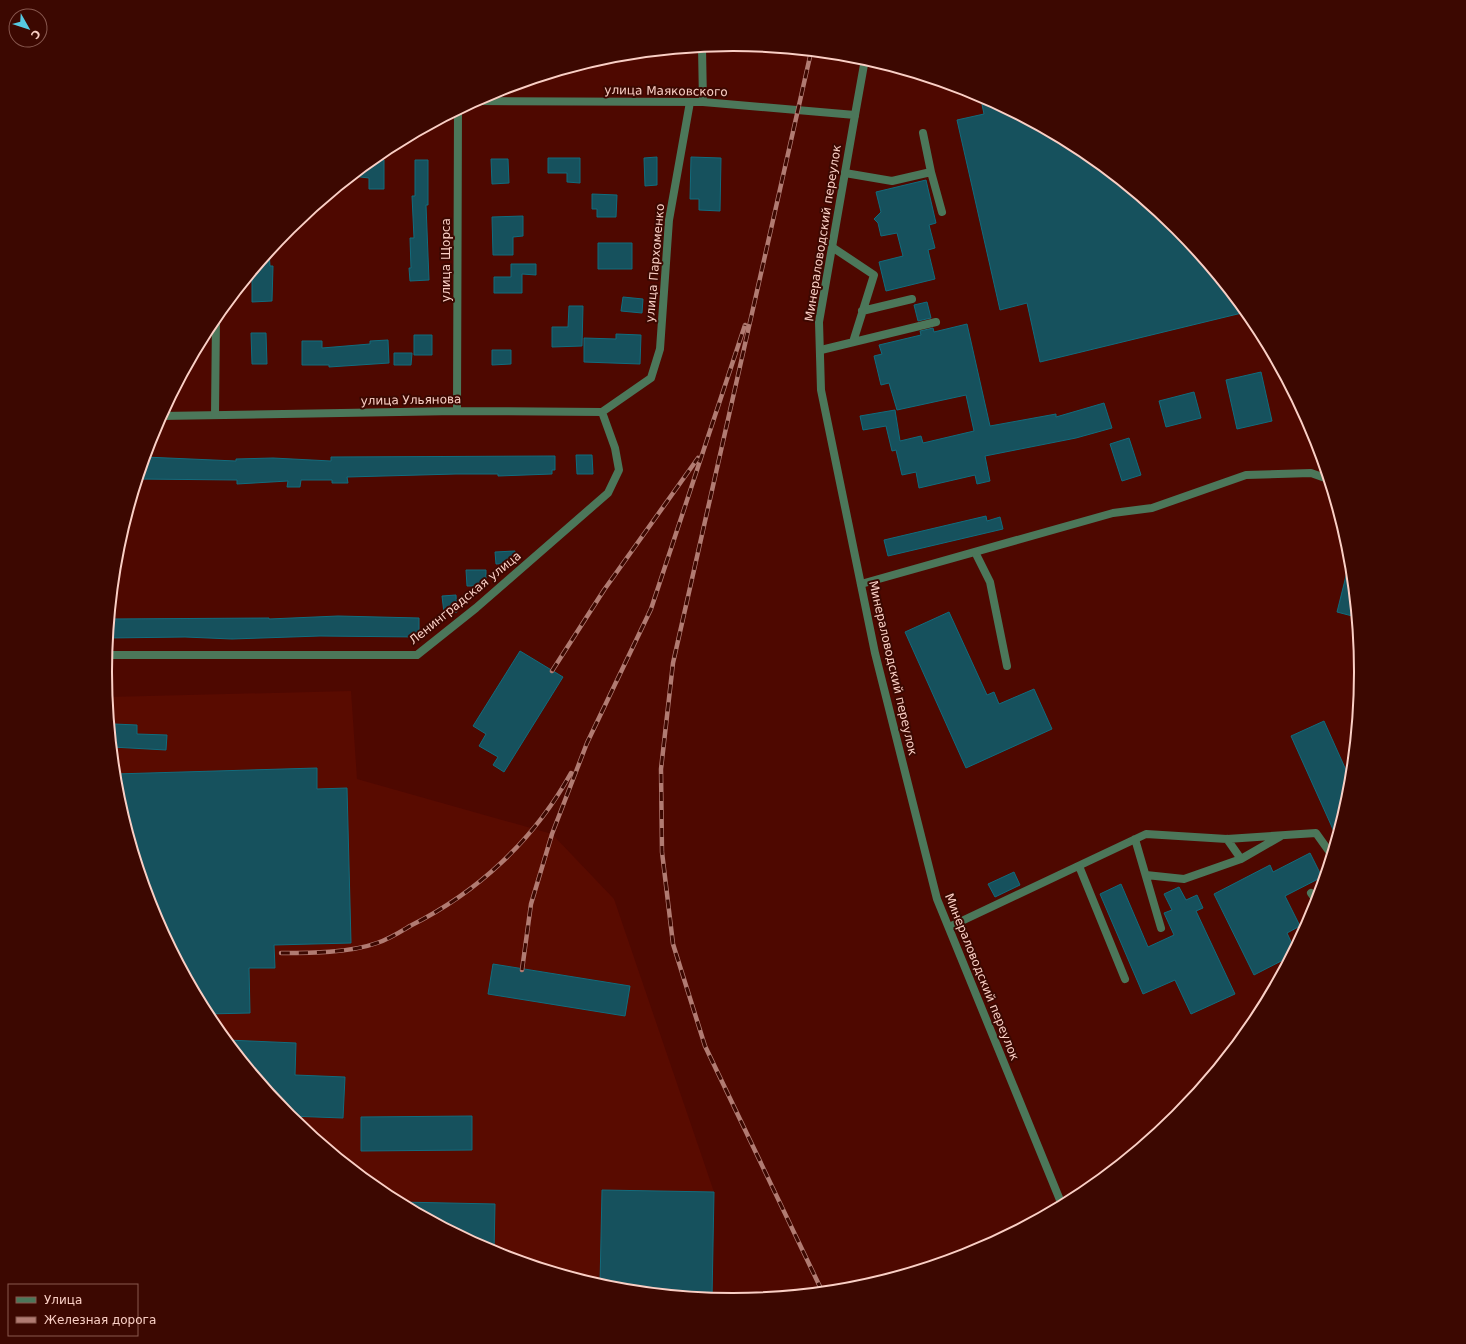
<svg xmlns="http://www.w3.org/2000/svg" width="1466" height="1344" font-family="'DejaVu Sans',sans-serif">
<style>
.built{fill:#590b00}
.building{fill:#16515d;stroke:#126c7d}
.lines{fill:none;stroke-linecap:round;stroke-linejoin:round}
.service{stroke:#4c775a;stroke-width:8}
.minor{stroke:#4c775a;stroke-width:8}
.tertiary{stroke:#4c775a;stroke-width:8}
.rail-casing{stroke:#b17b72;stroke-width:4.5}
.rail{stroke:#3c0801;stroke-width:3;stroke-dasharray:9;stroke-linecap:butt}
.labels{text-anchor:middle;stroke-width:4;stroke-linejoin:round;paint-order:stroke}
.street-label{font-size:12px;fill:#facfc5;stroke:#3c0801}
.rim{fill:none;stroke:#facfc5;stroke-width:2}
</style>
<rect width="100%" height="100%" fill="#4e0800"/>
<path class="built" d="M 351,691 L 357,779 L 552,834 L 614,899 L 714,1192 L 712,1298 L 610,1288 L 492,1252 L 384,1194 L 289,1116 L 211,1021 L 153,912 L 117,794 L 108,697 Z"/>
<path class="building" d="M 980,95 L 1082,150 L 1177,228 L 1246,312 L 1040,362 L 1027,303 L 1000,310 L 957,120 L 984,114 Z
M 657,157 L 657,185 L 645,186 L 644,158 Z
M 691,157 L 721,158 L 720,211 L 699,210 L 699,199 L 690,199 Z
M 548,158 L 580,158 L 580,183 L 567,182 L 567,173 L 548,173 Z
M 491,159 L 508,159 L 509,183 L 492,184 Z
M 384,160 L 384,189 L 369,189 L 369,178 L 352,176 L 371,161 Z
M 415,160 L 428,160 L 428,205 L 426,205 L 429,280 L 410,281 L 409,268 L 411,268 L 410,238 L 414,238 L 412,196 L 415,196 Z
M 926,180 L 936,223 L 929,225 L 935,248 L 928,250 L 935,279 L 886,291 L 879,262 L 903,256 L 897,233 L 881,236 L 878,223 L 874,219 L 881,212 L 876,192 Z
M 592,194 L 617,195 L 616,217 L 597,217 L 597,209 L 592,209 Z
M 523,216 L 523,236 L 513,237 L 513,255 L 493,255 L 492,217 Z
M 598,243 L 632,243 L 632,269 L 598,269 Z
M 269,252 L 270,266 L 273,266 L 272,301 L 252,302 L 252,273 Z
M 511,264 L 536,264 L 536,275 L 522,274 L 522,293 L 494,293 L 494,277 L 511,277 Z
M 623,297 L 643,299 L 642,313 L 621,311 Z
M 927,302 L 931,318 L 918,321 L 914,305 Z
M 569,306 L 583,306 L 582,346 L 552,347 L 552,327 L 568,327 Z
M 967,324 L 990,426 L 1056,414 L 1056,417 L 1104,403 L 1112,428 L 1076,438 L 985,456 L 990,481 L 977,484 L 975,475 L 919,488 L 916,472 L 902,475 L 896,450 L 892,451 L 886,426 L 863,430 L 860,416 L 895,410 L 900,441 L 921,436 L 923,443 L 974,431 L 966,395 L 897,410 L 889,383 L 881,385 L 874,356 L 882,354 L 879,345 L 921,335 L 920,331 L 933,328 L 934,332 Z
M 251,333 L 266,333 L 267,364 L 252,364 Z
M 616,334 L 641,335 L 640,364 L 584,362 L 584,338 L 616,339 Z
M 414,335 L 432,335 L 432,355 L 414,355 Z
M 388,340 L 389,363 L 329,367 L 329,365 L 302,365 L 302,341 L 322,341 L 322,348 L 370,344 L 370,341 Z
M 492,350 L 511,350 L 511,364 L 492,365 Z
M 394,353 L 412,353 L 411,365 L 394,365 Z
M 1261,372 L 1272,421 L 1237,429 L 1226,380 Z
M 1194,392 L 1201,418 L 1166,427 L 1159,401 Z
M 1129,438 L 1141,475 L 1122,481 L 1110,444 Z
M 576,455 L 592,455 L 593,474 L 577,474 Z
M 555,456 L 555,470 L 552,470 L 552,474 L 498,476 L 498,474 L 456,474 L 347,477 L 348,483 L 332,483 L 332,480 L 301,480 L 300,487 L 287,487 L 288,481 L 237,484 L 237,480 L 138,479 L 145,457 L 236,461 L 236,459 L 273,458 L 331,461 L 331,457 Z
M 986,516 L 987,521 L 1000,517 L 1003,529 L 888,556 L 884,540 Z
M 515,551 L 516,563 L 496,564 L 495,552 Z
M 1349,564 L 1350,564 L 1356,617 L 1337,612 Z
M 466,570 L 486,570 L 486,586 L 467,586 Z
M 456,595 L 457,612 L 444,613 L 442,596 Z
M 949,612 L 987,695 L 994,692 L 999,704 L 1034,689 L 1052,729 L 966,768 L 905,632 Z
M 338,616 L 419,618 L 419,637 L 320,636 L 232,639 L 185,637 L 108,638 L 110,619 L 269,618 L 269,619 Z
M 520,651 L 563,677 L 504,772 L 493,765 L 498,757 L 479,746 L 486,734 L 473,726 Z
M 1324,721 L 1350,779 L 1349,795 L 1336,836 L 1291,736 Z
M 114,724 L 137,725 L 137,734 L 167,735 L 166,750 L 112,747 L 111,730 L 113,730 Z
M 317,768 L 317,789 L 347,788 L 351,943 L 274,945 L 275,968 L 249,968 L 250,1013 L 207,1014 L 153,912 L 117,794 L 115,774 Z
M 1310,853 L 1322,877 L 1285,896 L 1300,926 L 1287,933 L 1294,948 L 1289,957 L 1254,975 L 1214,894 L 1270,865 L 1273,872 Z
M 1014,872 L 1020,885 L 995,897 L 988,884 Z
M 1121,884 L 1148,947 L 1174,935 L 1164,913 L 1172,910 L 1164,894 L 1179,887 L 1186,900 L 1197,895 L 1203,908 L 1196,911 L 1235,994 L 1191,1014 L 1175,980 L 1143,994 L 1100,894 Z
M 493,964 L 630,986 L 625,1016 L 488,994 Z
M 227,1040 L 296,1043 L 295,1075 L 345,1077 L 343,1118 L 289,1116 Z
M 472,1116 L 472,1150 L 361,1151 L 361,1117 Z
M 602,1190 L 714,1192 L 712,1298 L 610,1288 L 600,1285 Z
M 400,1202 L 495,1204 L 494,1253 L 492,1252 Z"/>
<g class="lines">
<path class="service" d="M 923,133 L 931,172
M 845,173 L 892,181 L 931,172 L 942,212
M 832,247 L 874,275 L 853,342
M 862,311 L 912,299
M 821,350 L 936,322
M 975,552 L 990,582 L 1007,666
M 861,584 L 1113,513 L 1152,508 L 1246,475 L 1311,473 L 1328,479
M 1135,839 L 1161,928
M 1227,839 L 1241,859
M 1079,866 L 1125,979
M 1146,875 L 1184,879 L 1241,859 L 1281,836
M 1311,893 L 1317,901
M 949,927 L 1146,834 L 1227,839 L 1316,833 L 1331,854"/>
<path class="minor" d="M 702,47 L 703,102
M 855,115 L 865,59
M 457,411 L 458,110
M 161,416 L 457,411 L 602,412 L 651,378 L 660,349 L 669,220 L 690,102
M 107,655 L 417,655 L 476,608 L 608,493 L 619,470 L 615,448 L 602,412"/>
<path class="tertiary" d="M 476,101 L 703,102 L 855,115 L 819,322 L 821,390 L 875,653 L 937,899 L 1062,1205
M 215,415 L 216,317"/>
<defs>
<path id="rail" d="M 811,52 L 673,663 L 661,769 L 662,852 L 673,944 L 705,1046 L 822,1291
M 552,671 L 604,590 L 698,458
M 281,953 C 311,953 349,953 377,943 C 389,939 400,932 410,926 C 478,892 534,840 571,773
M 522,970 L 531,904 L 552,834 L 587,743 L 651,609 L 745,325"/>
</defs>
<use href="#rail" class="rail-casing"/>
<use href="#rail" class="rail"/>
</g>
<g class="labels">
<g class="street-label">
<text transform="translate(666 91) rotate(1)" y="4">улица Маяковского</text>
<text transform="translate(823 233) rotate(-81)" y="4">Минераловодский переулок</text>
<text transform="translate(446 260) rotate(-90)" y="4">улица Щорса</text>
<text transform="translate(655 263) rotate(-85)" y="4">улица Пархоменко</text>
<text transform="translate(411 400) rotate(-1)" y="4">улица Ульянова</text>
<text transform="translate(465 598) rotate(-39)" y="4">Ленинградская улица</text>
<text transform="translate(893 668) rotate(77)" y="4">Минераловодский переулок</text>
<text transform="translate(982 977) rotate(68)" y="4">Минераловодский переулок</text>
</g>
</g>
<path d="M0 0H1466V1344H0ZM112 672a621 621 0 1 1 1242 0a621 621 0 1 1-1242 0Z" fill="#3c0801" fill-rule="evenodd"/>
<path class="rim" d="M112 672a621 621 0 1 1 1242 0a621 621 0 1 1-1242 0Z"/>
<rect x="8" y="1284" width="130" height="52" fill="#3c0801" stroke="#88584f"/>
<rect x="16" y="1297" width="20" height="6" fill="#4c775a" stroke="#88584f"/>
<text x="44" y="1304" font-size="12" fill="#facfc5">Улица</text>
<rect x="16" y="1317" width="20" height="6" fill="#b17b72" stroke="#88584f"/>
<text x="44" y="1324" font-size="12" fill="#facfc5">Железная дорога</text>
<g transform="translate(28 28) rotate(129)"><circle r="19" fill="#3c0801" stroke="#88584f"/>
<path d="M0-3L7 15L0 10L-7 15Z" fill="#56c9e1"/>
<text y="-6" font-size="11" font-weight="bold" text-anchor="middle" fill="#facfc5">С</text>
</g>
</svg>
